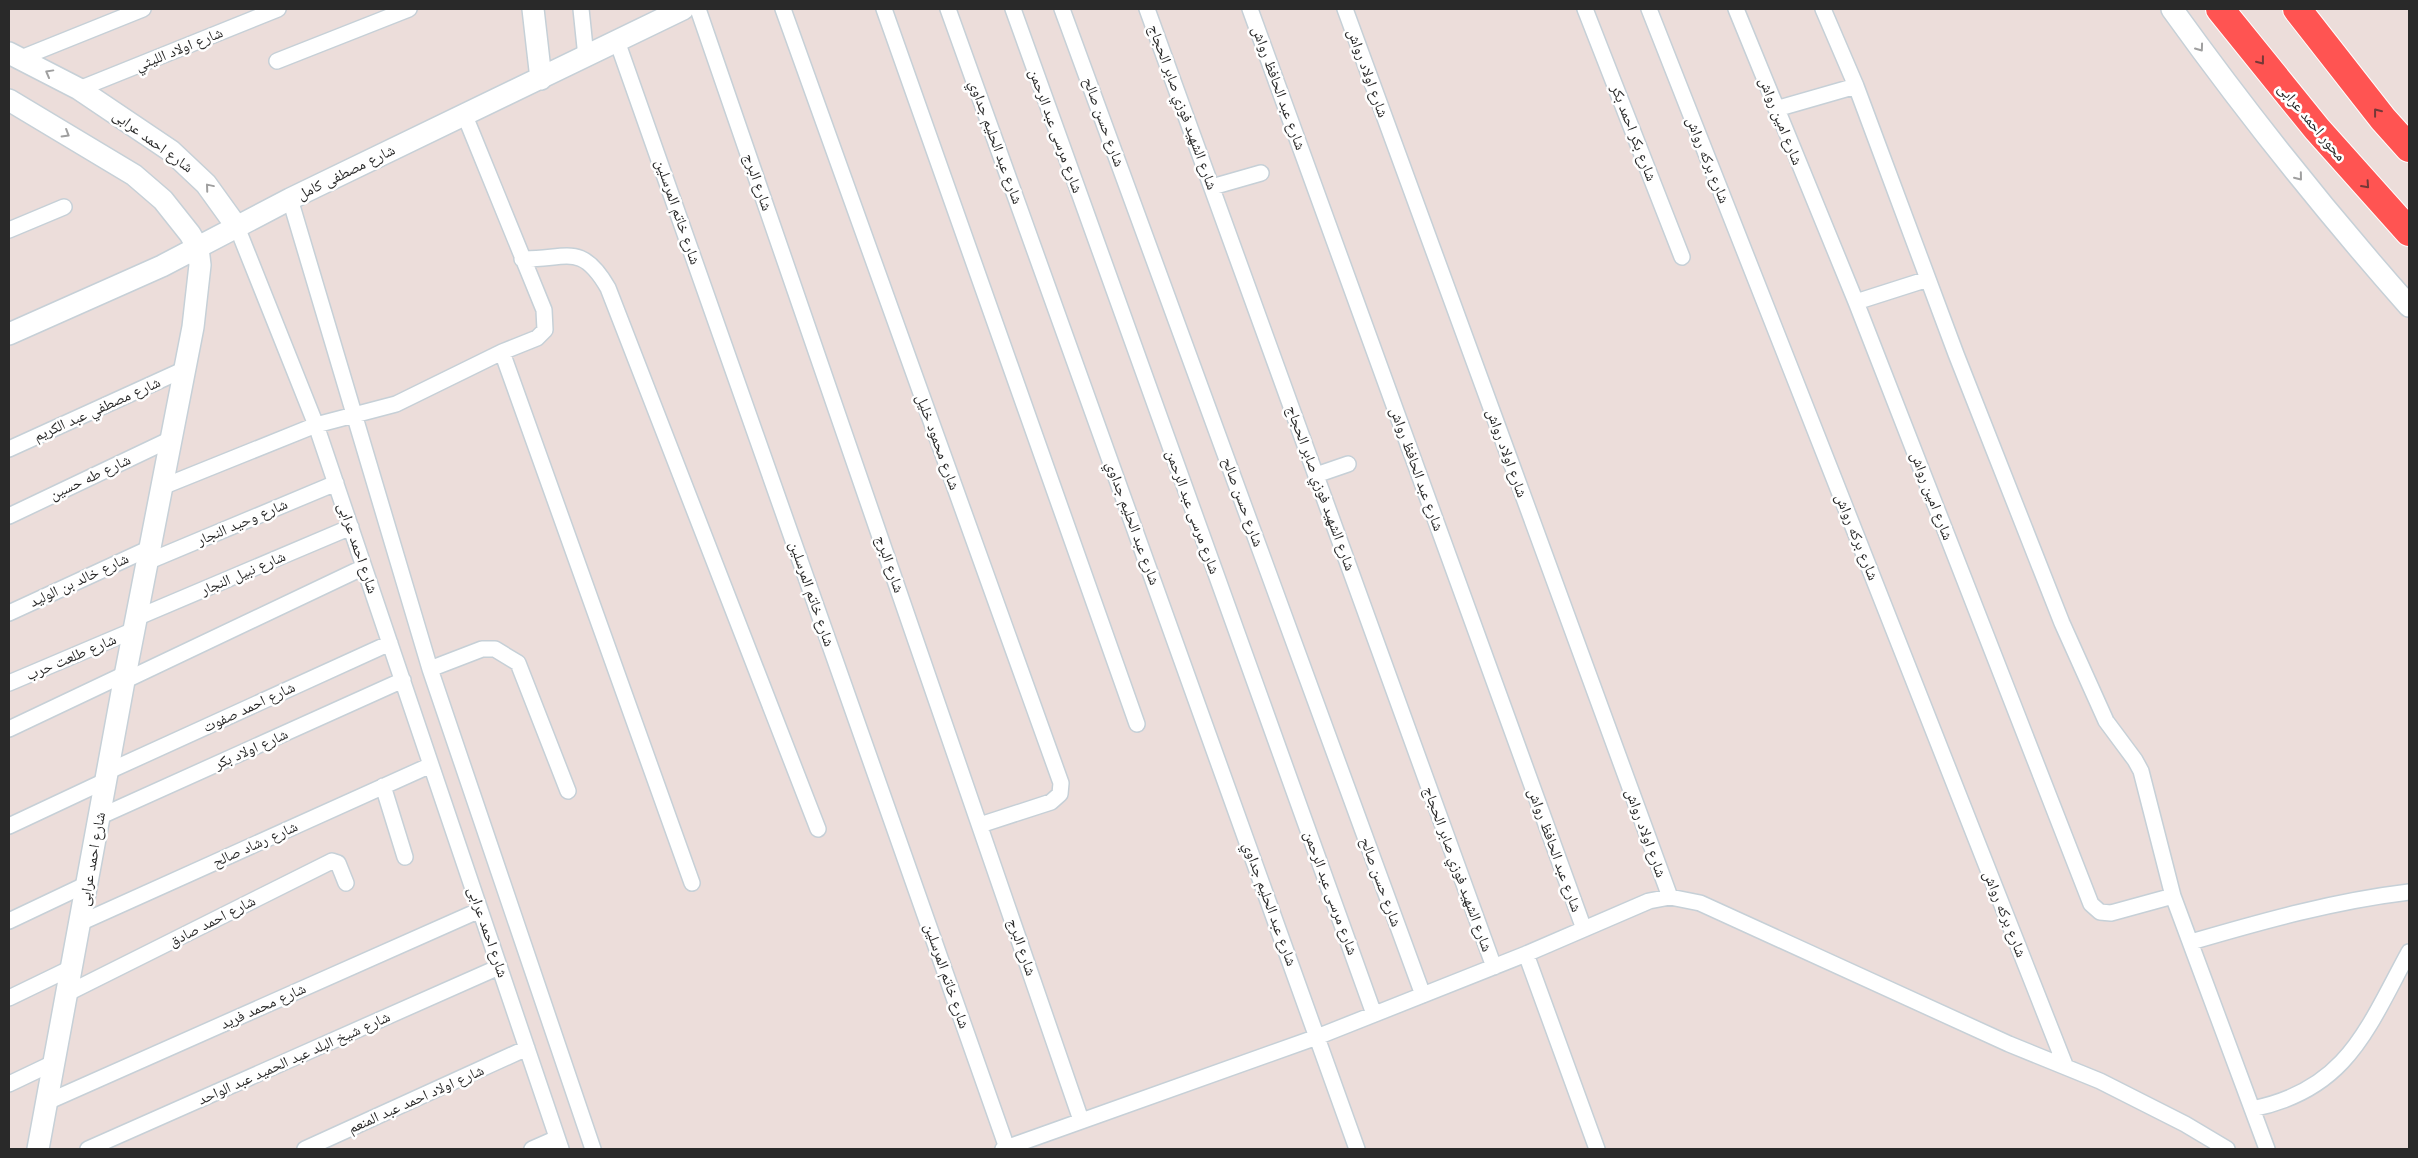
<svg xmlns="http://www.w3.org/2000/svg" width="2418" height="1158" font-family="Inter,'Noto Naskh Arabic',sans-serif">
<style>
.lines{fill:none;stroke-linecap:round;stroke-linejoin:round}
.street-casing{stroke:#c6d0d7;stroke-width:18}
.secondary-casing{stroke:#c6d0d7;stroke-width:24}
.highway-casing{stroke:#fff;stroke-width:30}
.street{stroke:#fff;stroke-width:15}
.secondary{stroke:#fff;stroke-width:21}
.highway{stroke:#ff5452;stroke-width:28}
.oneway{stroke:#9f9f9f}
.oneway2{stroke:#743837}
.labels{text-anchor:middle;stroke-width:5;stroke-linejoin:round;paint-order:stroke}
.street-label{font-size:15px;fill:#292929;stroke:#fff}
</style>
<rect width="100%" height="100%" fill="#ecddda"/>
<g class="lines">
<defs>
<path id="street" d="M 581,9 L 586,57
M 698,9 L 1081,1120
M 783,9 L 1061,783 L 1060,794 L 1051,802 L 980,825
M 884,9 L 1137,724
M 948,9 L 1357,1149
M 1013,9 L 1374,1014
M 1062,9 L 1423,995
M 1147,9 L 1494,967
M 1250,9 L 1584,929
M 1345,9 L 1670,897
M 1585,9 L 1682,257
M 1649,9 L 2065,1065
M 1736,9 L 1856,302 L 2091,904 L 2100,912 L 2111,913 L 2173,896
M 1823,9 L 1856,86 L 1956,354 L 2062,623 L 2106,721 L 2135,760 L 2141,771 L 2173,896 L 2267,1149
M 617,41 L 1007,1148
M 21,58 L 143,9
M 277,61 L 409,9
M 79,89 L 278,9
M 1776,109 L 1856,86
M 1212,187 L 1261,173
M 290,199 L 430,669 L 593,1149
M 237,227 L 316,425 L 561,1149
M 9,230 L 64,207
M 522,259 C 566,260 581,241 608,288 L 818,829
M 1856,302 L 1928,279
M 502,352 L 692,883
M 9,449 L 185,369
M 1316,475 L 1348,464
M 162,487 L 316,425 L 396,404 L 502,352 L 537,338 L 545,330 L 544,310 L 465,116
M 9,516 L 171,439
M 147,562 L 336,483
M 9,613 L 150,548
M 136,618 L 351,527
M 430,669 L 482,649 L 495,649 L 518,663 L 568,791
M 124,681 L 364,567
M 9,683 L 134,630
M 9,729 L 125,674
M 109,771 L 390,643
M 383,786 L 405,857
M 99,817 L 403,680
M 9,826 L 107,780
M 9,921 L 87,884
M 80,923 L 431,765
M 2191,942 C 2263,921 2334,901 2409,892
M 1526,954 L 1597,1149
M 66,994 L 332,861 L 338,863 L 346,883
M 9,998 L 71,968
M 9,1084 L 53,1063
M 45,1103 L 480,910
M 2252,1109 C 2347,1090 2367,1029 2409,952
M 88,1149 L 499,967
M 305,1149 L 527,1048
M 532,1149 L 557,1138
M 1003,1149 L 1317,1037 L 1526,954 L 1649,901 L 1670,897 L 1700,903 L 2009,1044 L 2100,1081 L 2185,1124 L 2227,1149"/>
<path id="secondary" d="M 533,9 L 541,79
M 2172,9 C 2246,112 2325,211 2409,306
M 9,53 L 79,89 L 171,151 L 206,184 L 237,227
M 9,100 L 134,175 L 163,200 L 190,234 L 198,248 L 200,265 L 193,327 L 124,681 L 38,1149
M 9,334 L 162,266 L 290,199 L 683,9"/>
<path id="highway" d="M 2220,9 L 2317,129 L 2409,232
M 2297,9 L 2383,119 L 2409,148"/>
</defs>
<use href="#street" class="street-casing"/>
<use href="#secondary" class="secondary-casing"/>
<use href="#highway" class="highway-casing"/>
<use href="#street" class="street"/>
<use href="#secondary" class="secondary"/>
<use href="#highway" class="highway"/>
</g>
<defs><path id="oneway-chevron" d="M-2-3.5L2.5 0L-2 3.5" fill="none" stroke-width="1.6" stroke-linecap="round" stroke-linejoin="round" transform="scale(1.25)"/></defs>
<g class="oneway">
<use href="#oneway-chevron" transform="translate(2200 48) rotate(54)"/>
<use href="#oneway-chevron" transform="translate(49 73) rotate(-151)"/>
<use href="#oneway-chevron" transform="translate(66 134) rotate(31)"/>
<use href="#oneway-chevron" transform="translate(2299 177) rotate(51)"/>
<use href="#oneway-chevron" transform="translate(209 187) rotate(-130)"/>
</g>
<g class="oneway2">
<use href="#oneway-chevron" transform="translate(2261 61) rotate(52)"/>
<use href="#oneway-chevron" transform="translate(2377 112) rotate(-128)"/>
<use href="#oneway-chevron" transform="translate(2366 185) rotate(48)"/>
</g>
<g class="labels">
<g class="street-label">
<text transform="translate(179 49) rotate(-22)" y="5">شارع اولاد الليثي</text>
<text transform="translate(1368 73) rotate(70)" y="5">شارع اولاد رواش</text>
<text transform="translate(1279 88) rotate(70)" y="5">شارع عبد الحافظ رواش</text>
<text transform="translate(1183 107) rotate(70)" y="5">شارع الشهيد فوزي صابر الحجاج</text>
<text transform="translate(1781 121) rotate(68)" y="5">شارع امين رواش</text>
<text transform="translate(1104 122) rotate(70)" y="5">شارع حسن صالح</text>
<text transform="translate(2312 122) rotate(50)" y="5">محور احمد عرابى</text>
<text transform="translate(1056 131) rotate(70)" y="5">شارع مرسى عبد الرحمن</text>
<text transform="translate(1634 133) rotate(69)" y="5">شارع بكر احمد بكر</text>
<text transform="translate(153 141) rotate(36)" y="5">شارع احمد عرابى</text>
<text transform="translate(996 142) rotate(70)" y="5">شارع عبد الحليم جداوي</text>
<text transform="translate(1708 160) rotate(68)" y="5">شارع بركه رواش</text>
<text transform="translate(346 172) rotate(-26)" y="5">شارع مصطفى كامل</text>
<text transform="translate(758 182) rotate(71)" y="5">شارع البرج</text>
<text transform="translate(678 212) rotate(71)" y="5">شارع خاتم المرسلين</text>
<text transform="translate(97 409) rotate(-24)" y="5">شارع مصطفي عبد الكريم</text>
<text transform="translate(938 442) rotate(70)" y="5">شارع محمود خليل</text>
<text transform="translate(1507 453) rotate(70)" y="5">شارع اولاد رواش</text>
<text transform="translate(1417 469) rotate(70)" y="5">شارع عبد الحافظ رواش</text>
<text transform="translate(90 477) rotate(-25)" y="5">شارع طه حسين</text>
<text transform="translate(1321 488) rotate(70)" y="5">شارع الشهيد فوزي صابر الحجاج</text>
<text transform="translate(1932 496) rotate(69)" y="5">شارع امين رواش</text>
<text transform="translate(1243 502) rotate(70)" y="5">شارع حسن صالح</text>
<text transform="translate(1193 512) rotate(70)" y="5">شارع مرسى عبد الرحمن</text>
<text transform="translate(242 522) rotate(-23)" y="5">شارع وحيد النجار</text>
<text transform="translate(1133 523) rotate(70)" y="5">شارع عبد الحليم جداوي</text>
<text transform="translate(1857 537) rotate(68)" y="5">شارع بركه رواش</text>
<text transform="translate(358 548) rotate(71)" y="5">شارع احمد عرابى</text>
<text transform="translate(890 564) rotate(71)" y="5">شارع البرج</text>
<text transform="translate(243 573) rotate(-23)" y="5">شارع نبيل النجار</text>
<text transform="translate(79 580) rotate(-25)" y="5">شارع خالد بن الوليد</text>
<text transform="translate(812 594) rotate(71)" y="5">شارع خاتم المرسلين</text>
<text transform="translate(71 657) rotate(-23)" y="5">شارع طلعت حرب</text>
<text transform="translate(249 707) rotate(-25)" y="5">شارع احمد صفوت</text>
<text transform="translate(251 749) rotate(-24)" y="5">شارع اولاد بكر</text>
<text transform="translate(1646 833) rotate(70)" y="5">شارع اولاد رواش</text>
<text transform="translate(255 844) rotate(-24)" y="5">شارع رشاد صالح</text>
<text transform="translate(1555 850) rotate(70)" y="5">شارع عبد الحافظ رواش</text>
<text transform="translate(92 859) rotate(-80)" y="5">شارع احمد عرابى</text>
<text transform="translate(1458 869) rotate(70)" y="5">شارع الشهيد فوزي صابر الحجاج</text>
<text transform="translate(1381 882) rotate(70)" y="5">شارع حسن صالح</text>
<text transform="translate(1331 893) rotate(70)" y="5">شارع مرسى عبد الرحمن</text>
<text transform="translate(1270 904) rotate(70)" y="5">شارع عبد الحليم جداوي</text>
<text transform="translate(2005 914) rotate(68)" y="5">شارع بركه رواش</text>
<text transform="translate(212 921) rotate(-27)" y="5">شارع احمد صادق</text>
<text transform="translate(488 932) rotate(71)" y="5">شارع احمد عرابى</text>
<text transform="translate(1022 947) rotate(71)" y="5">شارع البرج</text>
<text transform="translate(947 976) rotate(71)" y="5">شارع خاتم المرسلين</text>
<text transform="translate(263 1006) rotate(-24)" y="5">شارع محمد فريد</text>
<text transform="translate(294 1058) rotate(-24)" y="5">شارع شيخ البلد عبد الحميد عبد الواحد</text>
<text transform="translate(416 1099) rotate(-24)" y="5">شارع اولاد احمد عبد المنعم</text>
</g>
</g>
<rect width="2418" height="1158" fill="none" stroke="#292929" stroke-width="20"/>
</svg>
